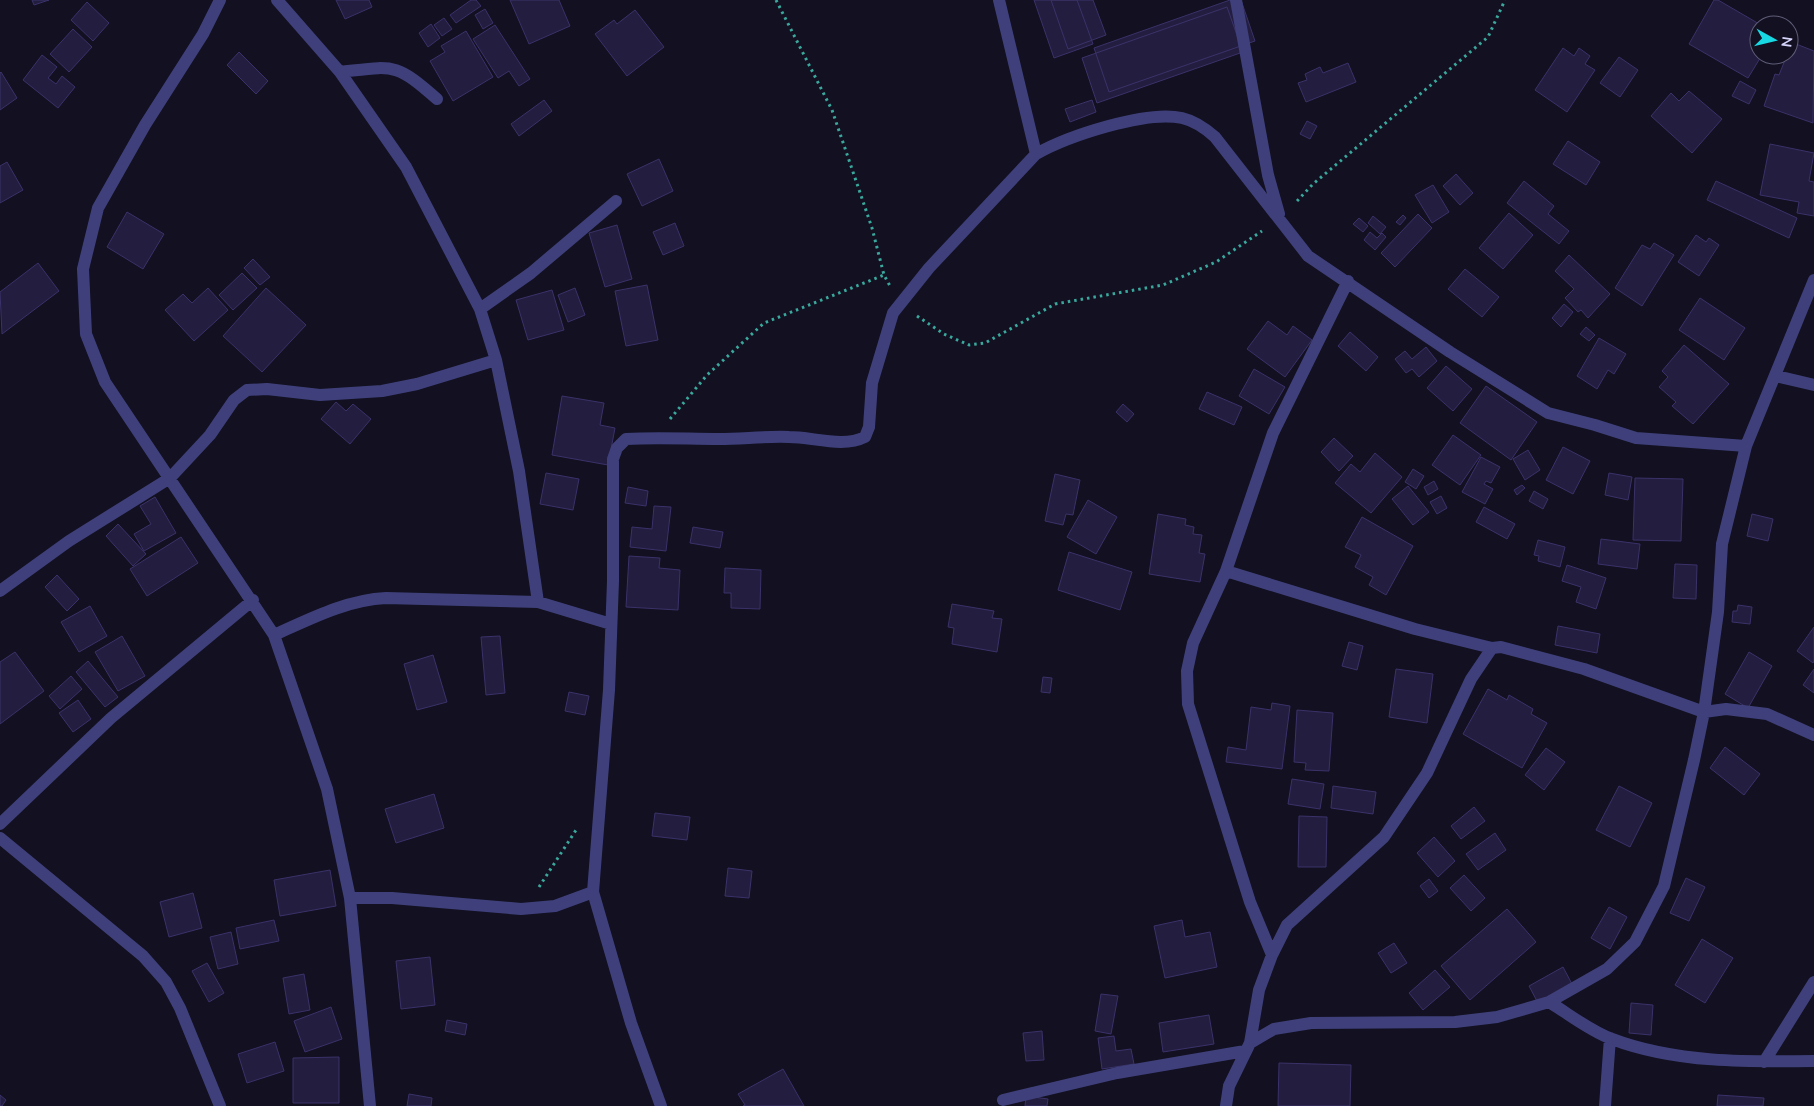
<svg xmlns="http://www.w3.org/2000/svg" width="1814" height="1106" font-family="Mulish,sans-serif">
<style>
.building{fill:#231e40;stroke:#3a3269}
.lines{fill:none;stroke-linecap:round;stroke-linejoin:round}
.path{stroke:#3aa89c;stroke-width:3;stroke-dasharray:2.5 4;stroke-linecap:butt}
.minor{stroke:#3f407b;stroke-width:12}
</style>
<rect width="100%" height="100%" fill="#121021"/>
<path class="building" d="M 32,0 L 49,0 L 34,5 Z
M 336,0 L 369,0 L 372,7 L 345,19 Z
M 471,0 L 476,0 L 481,6 L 456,23 L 450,15 Z
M 510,0 L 559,0 L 570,26 L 529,44 Z
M 1034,0 L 1077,0 L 1093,44 L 1054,58 Z
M 1051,0 L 1093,0 L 1106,35 L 1068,49 Z
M 1230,0 L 1241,0 L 1255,41 L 1109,92 L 1094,48 Z
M 1714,0 L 1718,0 L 1761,25 L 1759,25 L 1759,55 L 1762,55 L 1748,78 L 1689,44 Z
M 87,2 L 109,23 L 93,41 L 71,20 Z
M 1227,7 L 1243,52 L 1097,103 L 1082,58 Z
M 485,9 L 493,23 L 483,29 L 475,15 Z
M 635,10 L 664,47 L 627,76 L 595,34 L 614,20 L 617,24 Z
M 444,18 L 452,29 L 442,36 L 434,25 Z
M 431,24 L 440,38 L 428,47 L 419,33 Z
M 495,25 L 530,79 L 519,86 L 509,71 L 498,78 L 473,39 Z
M 73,29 L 92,47 L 69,72 L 50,54 Z
M 466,31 L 493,77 L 453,101 L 430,61 L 445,52 L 441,46 Z
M 1791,42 L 1814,51 L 1813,123 L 1764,106 L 1775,74 L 1779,75 L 1787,55 L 1789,55 Z
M 1563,48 L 1574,56 L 1579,48 L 1590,56 L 1585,64 L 1595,70 L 1567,112 L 1535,90 Z
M 239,52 L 268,81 L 256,94 L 227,65 Z
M 42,55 L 57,67 L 48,78 L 56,84 L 62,76 L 75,87 L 58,108 L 23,80 Z
M 1619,57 L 1638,70 L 1620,97 L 1600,83 Z
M 1348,63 L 1356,82 L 1306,102 L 1298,83 L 1307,80 L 1305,74 L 1320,67 L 1323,73 Z
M 1,72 L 17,98 L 0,110 L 0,73 Z
M 1740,81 L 1756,90 L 1749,104 L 1732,96 Z
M 1689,91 L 1722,119 L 1692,153 L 1651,116 L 1671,93 L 1679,101 Z
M 544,100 L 552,111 L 519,136 L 511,124 Z
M 1092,100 L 1096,112 L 1070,122 L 1065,109 Z
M 1307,121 L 1317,126 L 1310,139 L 1300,134 Z
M 1568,141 L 1600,162 L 1586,185 L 1553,164 Z
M 1770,144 L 1814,153 L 1809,181 L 1814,182 L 1814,216 L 1797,213 L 1799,202 L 1760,195 Z
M 659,159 L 673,191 L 642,206 L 627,174 Z
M 7,162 L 23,190 L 0,203 L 0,166 Z
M 1456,174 L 1473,193 L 1460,205 L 1443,186 Z
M 1524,181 L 1554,206 L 1548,214 L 1569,231 L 1559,244 L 1507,203 Z
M 1716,181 L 1797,218 L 1789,238 L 1707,200 Z
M 1433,185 L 1449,212 L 1432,223 L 1415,195 Z
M 127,212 L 164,234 L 143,269 L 107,247 Z
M 1509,213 L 1533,235 L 1503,269 L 1479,248 Z
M 1418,214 L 1432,228 L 1395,267 L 1381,253 Z
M 1403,215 L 1406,218 L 1400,225 L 1396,222 Z
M 1373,216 L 1386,227 L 1380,234 L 1368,223 Z
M 1359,218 L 1368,226 L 1363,232 L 1353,224 Z
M 675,223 L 684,246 L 663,255 L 653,232 Z
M 617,225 L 632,279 L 605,287 L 589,233 Z
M 1370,232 L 1377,238 L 1382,233 L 1386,237 L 1375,250 L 1364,240 Z
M 1696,235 L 1706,242 L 1709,238 L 1719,245 L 1699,276 L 1678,262 Z
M 1654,243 L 1674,255 L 1642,306 L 1615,288 L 1642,245 L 1650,249 Z
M 1569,255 L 1610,294 L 1588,318 L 1581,310 L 1578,312 L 1565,298 L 1574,289 L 1555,271 Z
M 253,259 L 270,277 L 260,285 L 244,268 Z
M 38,263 L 59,291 L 2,334 L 0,292 Z
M 1465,269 L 1499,297 L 1482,317 L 1448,289 Z
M 242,273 L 257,288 L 233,310 L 219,295 Z
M 647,285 L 658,340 L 626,346 L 615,291 Z
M 208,288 L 228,310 L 194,341 L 165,310 L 183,294 L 192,303 Z
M 266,288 L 306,325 L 262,372 L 223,336 Z
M 575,288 L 585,315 L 568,322 L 558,295 Z
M 552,290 L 564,330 L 528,340 L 516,300 Z
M 1700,298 L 1745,328 L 1724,360 L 1679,330 Z
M 1564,304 L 1573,312 L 1561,327 L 1552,318 Z
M 1268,321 L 1287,335 L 1293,326 L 1312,340 L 1285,377 L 1247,349 Z
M 1586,327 L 1595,335 L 1589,341 L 1580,334 Z
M 1350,332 L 1378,357 L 1366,371 L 1338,346 Z
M 1599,338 L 1626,354 L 1614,374 L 1608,370 L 1597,389 L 1577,376 Z
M 1684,345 L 1729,384 L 1693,424 L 1672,406 L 1676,402 L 1659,387 L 1668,377 L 1662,371 Z
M 1426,347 L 1437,361 L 1419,377 L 1412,369 L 1406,373 L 1395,359 L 1405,351 L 1412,359 Z
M 1446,366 L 1472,389 L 1453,411 L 1427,388 Z
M 1254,369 L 1285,387 L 1269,414 L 1239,396 Z
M 1486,386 L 1537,422 L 1511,460 L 1460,423 Z
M 1207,392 L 1242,407 L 1234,425 L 1199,409 Z
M 562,396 L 604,403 L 600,425 L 615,428 L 608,465 L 552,455 Z
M 336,402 L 346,411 L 353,404 L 371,419 L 350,444 L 321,419 Z
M 1123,404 L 1134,414 L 1127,422 L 1116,412 Z
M 1453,435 L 1481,455 L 1460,485 L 1432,465 Z
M 1334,438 L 1353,456 L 1339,471 L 1321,452 Z
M 1563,447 L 1590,461 L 1573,494 L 1546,480 Z
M 1528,450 L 1540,470 L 1525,480 L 1513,459 Z
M 1375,453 L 1402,477 L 1371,513 L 1335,483 L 1351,464 L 1360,472 Z
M 1481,457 L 1500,467 L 1491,483 L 1486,481 L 1484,484 L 1493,489 L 1485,504 L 1462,492 Z
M 1413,469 L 1424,476 L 1416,489 L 1405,482 Z
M 546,473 L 579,479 L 573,510 L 540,504 Z
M 1609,473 L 1632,477 L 1628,500 L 1605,495 Z
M 1055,474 L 1080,480 L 1073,515 L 1066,514 L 1063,525 L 1045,521 Z
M 1635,478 L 1683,479 L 1681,541 L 1633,540 Z
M 1434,481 L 1438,489 L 1428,495 L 1424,487 Z
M 1522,485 L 1525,488 L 1517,495 L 1514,490 Z
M 1408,486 L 1429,512 L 1413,525 L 1392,499 Z
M 628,487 L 648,491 L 646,506 L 625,503 Z
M 1534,491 L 1548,499 L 1543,509 L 1529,501 Z
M 1441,496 L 1447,508 L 1437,514 L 1430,502 Z
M 155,497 L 176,533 L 144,551 L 134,534 L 151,524 L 140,506 Z
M 1088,500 L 1117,517 L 1096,554 L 1067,537 Z
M 654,506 L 671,507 L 666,551 L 630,547 L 632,527 L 652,529 Z
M 1484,507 L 1515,524 L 1507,539 L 1476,522 Z
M 1158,514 L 1186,519 L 1185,525 L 1194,527 L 1193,534 L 1202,535 L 1199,553 L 1205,554 L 1200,582 L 1149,574 Z
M 1752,514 L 1773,519 L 1768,541 L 1747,536 Z
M 1362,517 L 1413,546 L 1386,595 L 1369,585 L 1373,577 L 1355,567 L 1361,555 L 1345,547 Z
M 118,524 L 146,554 L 133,566 L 106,536 Z
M 693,527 L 723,532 L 720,548 L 690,543 Z
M 181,537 L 198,563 L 147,596 L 130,569 Z
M 1601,539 L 1640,544 L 1637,569 L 1598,564 Z
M 1538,540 L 1565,547 L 1560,567 L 1538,561 L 1539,556 L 1534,555 Z
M 1069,552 L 1132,572 L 1120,610 L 1058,590 Z
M 629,556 L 660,558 L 659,568 L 680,570 L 678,610 L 626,607 Z
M 1675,564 L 1697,565 L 1696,599 L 1673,598 Z
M 1567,565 L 1606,578 L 1596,609 L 1576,602 L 1581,587 L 1562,581 Z
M 725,568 L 761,570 L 760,609 L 731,608 L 731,593 L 724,593 Z
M 57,575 L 79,599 L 67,611 L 45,587 Z
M 952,604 L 994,611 L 992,618 L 1002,619 L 997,652 L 952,644 L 954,628 L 948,627 Z
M 1738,605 L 1752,607 L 1750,624 L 1732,622 L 1733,611 L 1737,611 Z
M 90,606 L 107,636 L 79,652 L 61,622 Z
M 1558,626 L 1600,634 L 1597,653 L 1555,645 Z
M 1814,627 L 1814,661 L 1813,663 L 1797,651 Z
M 122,636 L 145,676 L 118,691 L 95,652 Z
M 500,636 L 505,693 L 486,695 L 481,637 Z
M 1349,642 L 1363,646 L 1357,670 L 1342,666 Z
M 15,652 L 44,691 L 0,724 L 0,662 Z
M 1749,652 L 1772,666 L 1748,708 L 1725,694 Z
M 433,655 L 447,702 L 417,710 L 404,664 Z
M 88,661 L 118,697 L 105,707 L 76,672 Z
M 1396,669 L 1433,674 L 1427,723 L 1389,717 Z
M 1814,669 L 1814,693 L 1803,685 Z
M 71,676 L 82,689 L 60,709 L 49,696 Z
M 1043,677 L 1052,678 L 1050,693 L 1041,692 Z
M 1488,689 L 1507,700 L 1509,695 L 1533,709 L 1531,714 L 1547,723 L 1522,768 L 1463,734 Z
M 569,692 L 589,696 L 585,715 L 565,711 Z
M 78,700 L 91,719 L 73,732 L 59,713 Z
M 1272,703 L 1290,706 L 1282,769 L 1226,762 L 1228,747 L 1246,750 L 1251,707 L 1271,710 Z
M 1297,710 L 1333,713 L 1329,771 L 1305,770 L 1306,763 L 1294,762 Z
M 1725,747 L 1760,774 L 1744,795 L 1710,768 Z
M 1546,748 L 1565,762 L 1544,790 L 1525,775 Z
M 1292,779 L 1324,784 L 1320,809 L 1288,804 Z
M 1333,786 L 1376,792 L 1373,814 L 1331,808 Z
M 1619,786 L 1652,803 L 1630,847 L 1596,830 Z
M 434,794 L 444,828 L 396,843 L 385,809 Z
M 1474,807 L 1485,821 L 1461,839 L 1451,826 Z
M 655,813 L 690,817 L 687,840 L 652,836 Z
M 1299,816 L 1327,817 L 1326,867 L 1298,867 Z
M 1495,833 L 1506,850 L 1478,870 L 1466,854 Z
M 1434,837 L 1455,861 L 1438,877 L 1417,853 Z
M 728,868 L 752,871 L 749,898 L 725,896 Z
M 330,870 L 336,906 L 280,916 L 274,880 Z
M 1464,875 L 1485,898 L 1471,911 L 1450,888 Z
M 1686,878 L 1705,887 L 1689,921 L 1670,913 Z
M 1429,879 L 1438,891 L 1429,898 L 1420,886 Z
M 193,893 L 202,928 L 169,937 L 160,902 Z
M 1609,907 L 1627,917 L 1610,949 L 1591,938 Z
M 1507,909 L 1536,942 L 1470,1000 L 1441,966 Z
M 274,920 L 279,941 L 240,949 L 236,928 Z
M 1182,920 L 1185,937 L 1210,932 L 1217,967 L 1165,978 L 1154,926 Z
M 231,932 L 238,964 L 218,969 L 210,937 Z
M 1702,939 L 1733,958 L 1705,1003 L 1675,985 Z
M 1394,943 L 1407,963 L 1391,973 L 1378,953 Z
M 430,957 L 435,1005 L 401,1009 L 396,961 Z
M 207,963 L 224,993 L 209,1002 L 192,971 Z
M 1563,967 L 1572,984 L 1538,1003 L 1529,986 Z
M 1435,970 L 1450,987 L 1423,1010 L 1409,993 Z
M 304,974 L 310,1010 L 289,1014 L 283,978 Z
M 1101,994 L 1118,996 L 1111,1034 L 1095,1031 Z
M 1631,1003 L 1653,1005 L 1651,1035 L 1629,1033 Z
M 331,1007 L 342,1039 L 305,1052 L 294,1021 Z
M 1209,1015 L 1214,1044 L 1163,1052 L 1159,1023 Z
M 447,1020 L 467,1024 L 465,1035 L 445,1031 Z
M 1042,1031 L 1044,1060 L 1026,1061 L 1023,1033 Z
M 1114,1036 L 1116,1051 L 1131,1049 L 1134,1064 L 1102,1069 L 1098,1038 Z
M 275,1042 L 284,1071 L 247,1083 L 238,1054 Z
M 339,1057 L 339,1103 L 293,1103 L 293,1058 Z
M 1279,1063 L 1351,1065 L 1350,1106 L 1278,1106 Z
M 783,1069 L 804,1106 L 743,1106 L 745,1105 L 738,1094 Z
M 409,1094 L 432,1098 L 431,1106 L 407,1106 Z
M 0,1095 L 6,1100 L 2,1106 L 0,1106 Z
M 1718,1095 L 1764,1098 L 1763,1106 L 1717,1106 Z
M 1026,1096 L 1048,1099 L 1047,1106 L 1025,1106 Z"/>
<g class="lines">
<path class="path" d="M 776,0 L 832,110 L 872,228 L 884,275 L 890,286
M 1297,201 L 1313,184 L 1488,37 L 1505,0
M 917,316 L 944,334 L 969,345 L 985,343 L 1055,304 L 1163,285 L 1216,262 L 1262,231
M 670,419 L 707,375 L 764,323 L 884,275
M 539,887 L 578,827"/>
<path class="minor" d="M 220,0 L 203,34 L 145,125 L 98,208 L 83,269 L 86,334 L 105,382 L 274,635 L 327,789 L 350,898 L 370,1106
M 277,0 L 340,72 L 406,167 L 480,309 L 496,360 L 519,471 L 538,602
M 999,0 L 1036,154
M 1236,0 L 1268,175 L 1279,214
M 340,72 C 394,66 395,62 437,99
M 480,309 L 531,273 L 616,201
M 1776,376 L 1814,385
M 1226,571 L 1415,629 L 1492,648
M 0,591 L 69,541 L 170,478 L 210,435 L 234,400 L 247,390 L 267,389 L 320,395 L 382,391 L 417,384 L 496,360
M 274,635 C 310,619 346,600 386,598 L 538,602 L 611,624
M 0,824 L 111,718 L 253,600
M 0,838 L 143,956 L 166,982 L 180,1008 L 220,1106
M 350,898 L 392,898 L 521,909 L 555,906 L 593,892
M 1272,955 L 1250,902 L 1188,704 L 1187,671 L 1193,643 L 1226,571 L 1273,433 L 1348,281
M 1549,1002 C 1569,1014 1590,1031 1612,1039 C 1675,1063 1748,1062 1814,1061
M 1250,1043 L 1259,990 L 1272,955 L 1287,925 L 1384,837 L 1427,773 L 1471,679 L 1492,648 L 1501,647 L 1584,669 L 1704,712 L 1726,709 L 1767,714 L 1814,735
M 1764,1062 L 1814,982
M 1003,1100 L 1117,1073 L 1245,1051
M 661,1106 L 631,1023 L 593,892 L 609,690 L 613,581 L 613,459 L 617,448 L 626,439 C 658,437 688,439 719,439 C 742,439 766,436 789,437 C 813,437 843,448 865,437 L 869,427 L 872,383 L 893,313 L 929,268 L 1036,154 C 1068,136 1146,110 1182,118 C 1195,121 1205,128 1215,137 L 1308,256 L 1450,352 L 1548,413 L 1595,425 L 1636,438 L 1746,446
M 1226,1106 L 1229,1086 L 1250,1043 L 1274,1029 L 1311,1023 L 1455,1022 L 1497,1017 L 1549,1002 L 1607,969 L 1635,942 L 1664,886 L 1694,760 L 1704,712 L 1718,612 L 1722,544 L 1746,446 L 1814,280
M 1605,1106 L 1610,1038"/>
</g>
<g transform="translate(1774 40) rotate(98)"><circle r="24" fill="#121021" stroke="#605e78"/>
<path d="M0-4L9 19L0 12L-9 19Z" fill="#17d8e3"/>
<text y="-8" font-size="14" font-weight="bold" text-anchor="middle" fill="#d6d4fb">N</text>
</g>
</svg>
